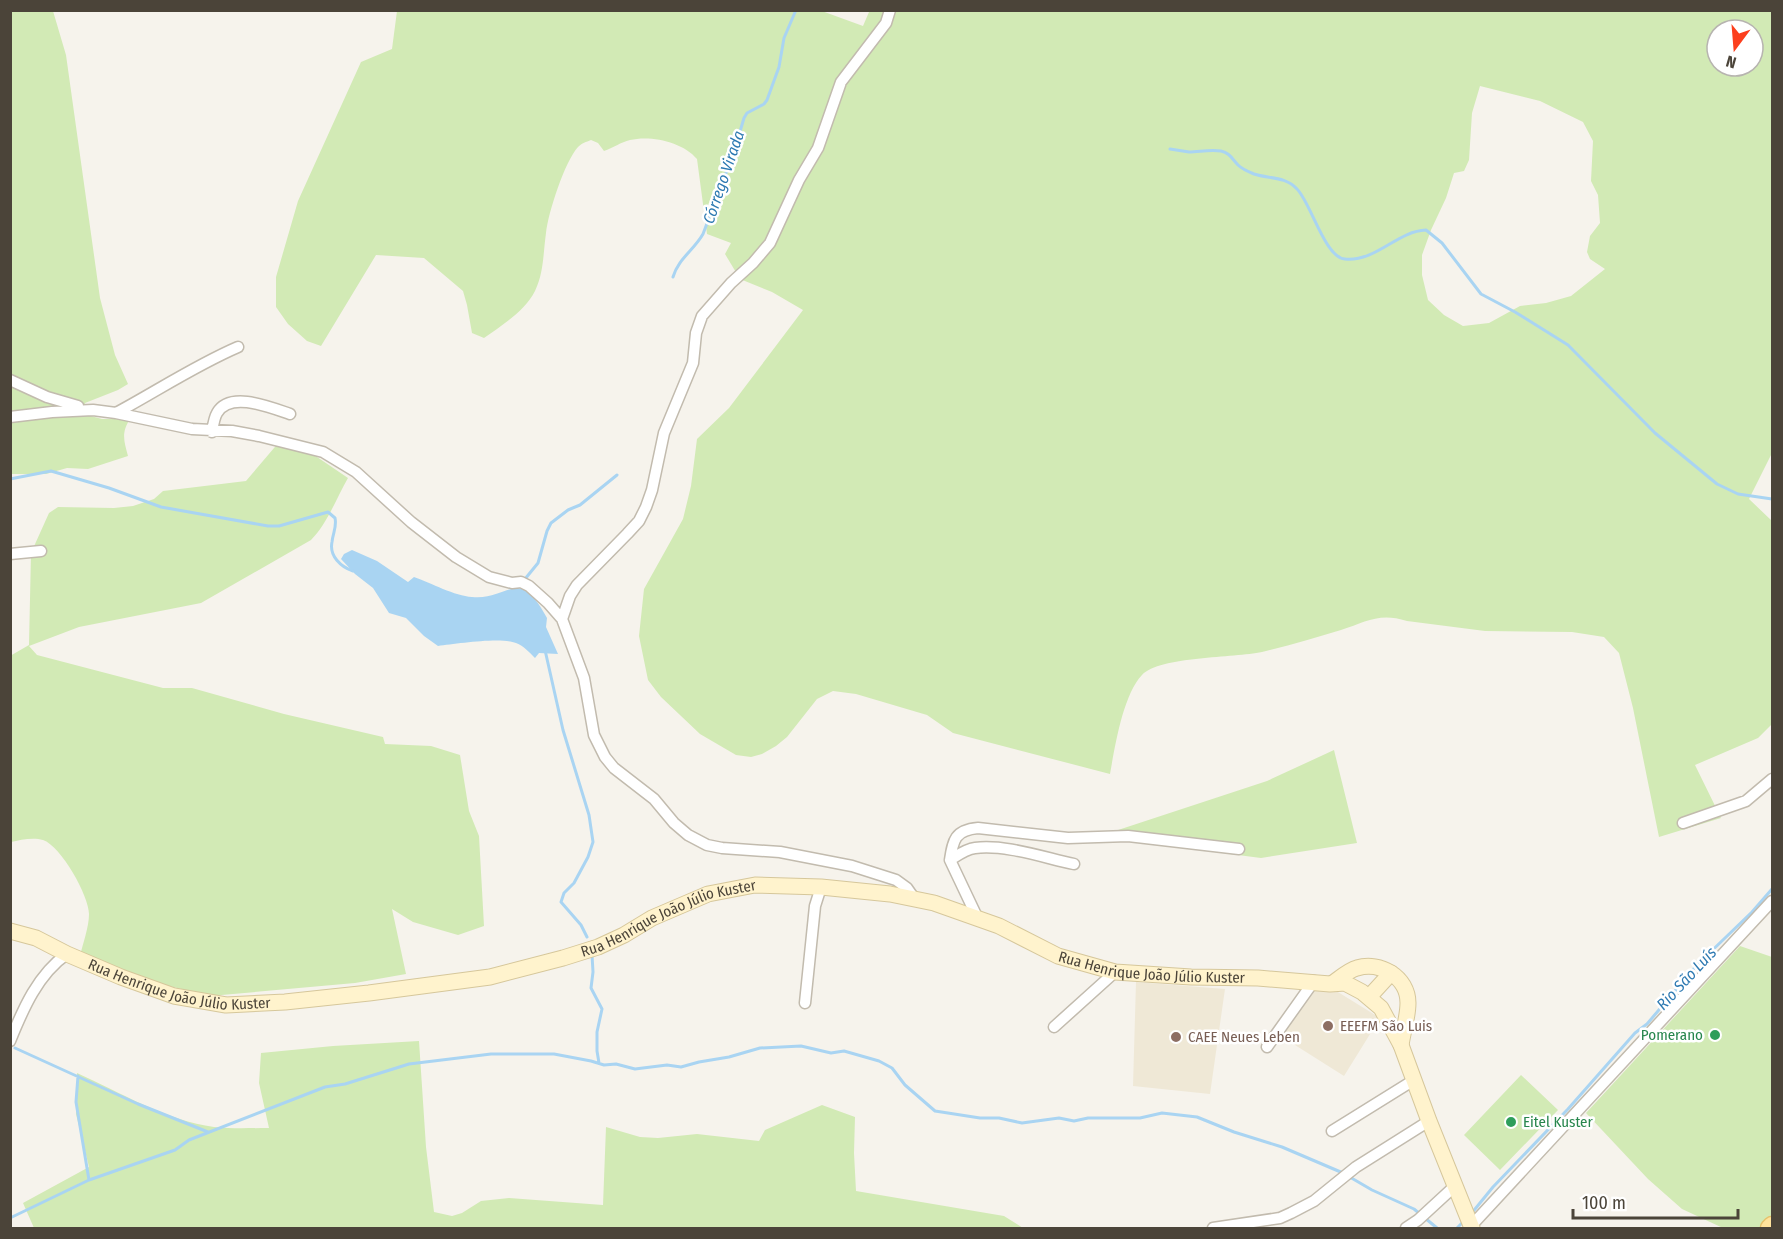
<svg xmlns="http://www.w3.org/2000/svg" width="1783" height="1239" font-family="'Fira Sans Condensed',sans-serif">
<style>
.education{fill:#efe8d6}
.green{fill:#d2eab5;fill-rule:evenodd}
.water{fill:#a9d4f2}
.lines{fill:none;stroke-linecap:round;stroke-linejoin:round}
.stream{stroke:#a9d4f2;stroke-width:3}
.street-casing{stroke:#c2bbae;stroke-width:13}
.secondary-casing{stroke:#d6c79b;stroke-width:17}
.primary-casing{stroke:#e6c16a;stroke-width:19}
.street{stroke:#fff;stroke-width:10}
.secondary{stroke:#fff3cd;stroke-width:15}
.primary{stroke:#ffe39c;stroke-width:16}
.education-dot{fill:#8d6e63;stroke:#fff;stroke-width:2}
.leisure-dot{fill:#2e9e5b;stroke:#fff;stroke-width:2}
.labels{text-anchor:middle;stroke-width:5;stroke-linejoin:round;paint-order:stroke}
.street-label{font-size:15px;fill:#4b4439;stroke:#fff}
.education-label{font-size:15px;fill:#785e54;stroke:#fff;text-anchor:start}
.leisure-label{font-size:15px;fill:#27864d;stroke:#fff;text-anchor:end}
.water-label{font-size:16px;font-style:italic;fill:#2e7ab2;stroke:#fff}
</style>
<rect width="100%" height="100%" fill="#f6f3ec"/>
<path class="education" d="M 1312,976 L 1380,1018 L 1344,1076 L 1276,1033 Z
M 1136,982 L 1225,989 L 1210,1094 L 1133,1086 Z"/>
<path class="green" d="M 819,10 L 863,26 L 869,12 L 872,10 L 1772,11 L 1772,453 L 1749,499 L 1772,521 L 1772,724 L 1758,738 L 1695,765 L 1721,818 L 1659,837 L 1633,708 L 1619,653 L 1604,637 L 1572,632 L 1485,631 L 1407,621 C 1379,612 1366,622 1341,630 C 1315,638 1288,646 1262,652 C 1234,658 1160,656 1142,675 C 1123,695 1115,746 1110,774 L 953,733 L 927,715 L 856,694 L 833,691 L 817,699 L 787,737 L 776,746 L 762,754 L 751,757 L 736,755 L 700,734 L 661,697 L 648,680 L 639,636 L 644,589 L 683,519 L 691,486 L 697,439 L 729,408 L 803,310 L 772,292 L 740,279 L 725,254 L 731,243 L 707,234 L 697,159 C 683,142 651,135 630,140 C 621,142 613,148 604,151 L 598,143 L 591,140 C 586,142 582,143 578,147 C 565,161 548,213 546,233 C 543,254 544,272 535,291 C 525,311 501,326 484,338 L 472,333 L 467,305 L 463,291 L 424,258 L 376,255 L 321,346 L 307,341 L 288,324 L 276,307 L 276,277 L 298,201 L 361,62 L 392,49 L 397,11 ZM 1717,30 L 1753,30 L 1753,66 L 1717,66 ZM 1480,86 L 1540,101 L 1583,122 L 1593,141 L 1591,181 L 1598,195 L 1600,223 L 1590,236 L 1587,252 L 1590,259 L 1605,269 L 1571,296 L 1546,303 L 1520,306 L 1489,323 L 1463,326 L 1444,315 L 1428,300 L 1422,275 L 1422,255 L 1431,230 L 1446,198 L 1454,173 L 1464,171 L 1469,160 L 1472,113 Z
M 10,11 L 53,11 L 66,55 L 100,298 L 115,355 L 128,384 L 118,390 L 85,403 L 87,415 L 102,419 L 130,419 C 121,433 124,441 128,456 L 88,469 L 67,468 L 46,474 L 11,474 Z
M 280,441 L 317,457 L 348,478 C 336,499 327,524 311,540 L 201,603 L 79,627 L 29,646 L 37,655 L 163,688 L 192,688 L 284,714 L 383,737 L 385,744 L 431,746 L 460,755 L 469,811 L 479,836 L 484,926 L 458,935 L 413,922 L 392,909 L 406,974 L 355,983 L 210,996 L 169,986 L 80,956 C 83,943 89,927 89,914 C 89,896 61,846 43,840 C 33,837 20,840 11,842 L 10,656 L 29,645 L 31,553 L 49,513 L 58,507 L 114,508 L 133,506 L 154,499 L 163,491 L 246,481 Z
M 1334,750 L 1357,843 L 1261,858 L 1184,848 L 1112,832 L 1267,781 Z
M 1740,946 L 1772,957 L 1772,1218 L 1761,1228 L 1723,1228 L 1682,1209 L 1648,1179 L 1586,1113 Z
M 419,1041 L 426,1147 L 434,1212 L 452,1216 L 462,1213 L 481,1201 L 509,1198 L 603,1205 L 606,1127 L 640,1137 L 658,1138 L 697,1134 L 759,1141 L 765,1130 L 822,1105 L 855,1117 L 854,1153 L 856,1191 L 1004,1216 L 1023,1228 L 34,1228 L 23,1203 L 89,1167 L 76,1114 L 77,1073 C 119,1092 168,1121 214,1127 C 232,1129 251,1128 269,1128 L 259,1083 L 261,1053 L 333,1046 Z
M 1521,1075 L 1558,1110 L 1500,1170 L 1464,1135 Z"/>
<path class="water" d="M 352,550 L 377,561 L 408,582 L 414,577 C 431,583 455,596 472,597 C 509,601 518,564 547,618 L 546,627 L 558,654 L 539,653 L 535,658 C 529,652 524,646 516,643 C 500,637 456,644 438,646 L 424,636 L 406,618 L 389,613 L 373,588 L 355,574 L 341,559 L 344,554 Z"/>
<g class="lines">
<path class="stream" d="M 1170,149 C 1176,150 1183,151 1189,152 C 1199,152 1210,149 1221,151 C 1230,153 1232,159 1238,165 C 1242,169 1249,172 1254,174 C 1269,179 1285,176 1297,189 C 1311,203 1325,258 1345,259 C 1376,262 1397,231 1426,230 L 1442,243 L 1481,294 L 1515,312 L 1568,345 L 1655,433 L 1717,484 L 1738,494 L 1772,499
M 673,277 C 678,259 694,250 703,234 L 734,152 L 744,118 L 747,113 L 764,104 L 767,100 L 779,67 L 784,38 L 796,10
M 10,479 L 51,471 L 109,488 L 161,507 L 268,526 L 279,526 L 328,512 L 335,518 C 337,527 333,532 332,542 C 329,556 341,567 353,571
M 525,579 L 538,563 L 547,531 L 551,523 L 568,510 L 580,505 L 617,475
M 545,650 L 563,730 L 589,815 L 593,842 L 588,857 L 574,883 L 564,893 L 561,902 L 581,925 L 587,937
M 592,955 L 593,972 L 591,988 L 602,1009 L 597,1032 L 597,1051 L 599,1063
M 15,1048 L 138,1104 L 208,1132
M 78,1076 L 76,1102 L 89,1180
M 1348,1176 L 1372,1190 L 1414,1209 L 1437,1228
M 1471,1214 L 1493,1187 L 1568,1109 L 1635,1033 L 1647,1024 L 1697,965 L 1752,912 L 1772,889
M 10,1218 L 89,1180 L 175,1150 L 189,1140 L 325,1087 L 345,1084 L 409,1064 L 491,1054 L 554,1054 L 591,1061 L 604,1065 L 616,1064 L 635,1069 L 667,1065 L 681,1067 L 699,1062 L 729,1057 L 760,1048 L 801,1046 L 831,1053 L 844,1051 L 879,1061 L 892,1068 L 905,1085 L 935,1111 L 980,1118 L 999,1118 L 1022,1123 L 1059,1118 L 1074,1121 L 1088,1118 L 1140,1118 L 1162,1113 L 1197,1117 L 1234,1132 L 1282,1147 L 1343,1173
M 1457,1228 L 1464,1221"/>
<defs>
<path id="street" d="M 890,10 L 886,23 L 841,82 L 818,148 L 799,180 L 770,243 L 753,263 L 731,283 L 702,316 L 696,333 L 693,363 L 664,433 L 652,490 L 646,507 L 639,521 L 627,534 L 577,585 L 570,596 L 562,619 L 584,678 L 594,735 L 605,757 L 614,768 L 654,799 L 674,823 L 688,835 L 707,845 L 722,848 L 780,852 L 852,866 L 896,880 L 907,888 L 914,898
M 10,380 L 47,397 L 78,406
M 116,413 C 157,391 196,365 238,347
M 10,417 L 52,412 L 93,410 L 116,413 L 192,429 L 232,431 L 259,436 L 323,452 L 356,472 L 411,522 L 456,557 L 489,577 L 512,583 L 521,582 L 529,586 L 548,603 L 562,619
M 212,432 C 213,426 214,418 217,413 C 230,390 272,408 290,414
M 10,554 L 41,551
M 1683,823 L 1746,801 L 1772,779
M 950,860 C 953,840 955,830 978,828 L 1068,838 L 1128,836 L 1239,849
M 977,917 L 950,860 C 958,855 966,849 975,848 C 1005,844 1045,858 1074,864
M 805,1003 L 815,906 L 821,887
M 1054,1027 L 1115,972
M 10,1041 C 23,1009 38,974 67,954
M 1267,1047 L 1314,981
M 1332,1131 L 1414,1080
M 1471,1226 L 1772,901
M 1213,1228 L 1280,1218 L 1291,1213 L 1314,1201 L 1356,1167 L 1429,1121
M 1406,1228 L 1418,1220 L 1456,1185"/>
<g id="secondary">
<path id="s1" d="M 10,931 L 36,938 L 67,954 L 121,977 L 174,996 L 226,1005 L 285,1002 L 369,993 L 490,977 L 563,958 L 598,947 L 624,935 L 652,918 L 708,894 L 755,885 L 821,887 L 890,894 L 934,903 L 999,926 L 1058,956 L 1115,972 L 1191,977 L 1258,978 L 1330,984 L 1345,983 L 1362,992 L 1381,1008 L 1401,1045 L 1429,1121 L 1472,1228"/>
<path d="M 1333,983 C 1340,978 1349,970 1357,968 C 1380,961 1408,977 1408,1003 C 1408,1017 1403,1031 1401,1045"/>
<path d="M 1369,997 L 1391,973"/>
</g>
<path id="primary" d="M 1769,1228 L 1772,1225"/>
</defs>
<use href="#street" class="street-casing"/>
<use href="#secondary" class="secondary-casing"/>
<use href="#primary" class="primary-casing"/>
<use href="#street" class="street"/>
<use href="#secondary" class="secondary"/>
<use href="#primary" class="primary"/>
</g>
<g class="education-dot">
<circle cx="1328" cy="1026" r="6"/>
<circle cx="1176" cy="1037" r="6"/>
</g>
<g class="leisure-dot">
<circle cx="1715" cy="1035" r="6"/>
<circle cx="1511" cy="1122" r="6"/>
</g>
<g class="labels">
<g class="street-label">
<text dy="5" stroke="none"><textPath href="#s1" startOffset="684">Rua Henrique João Júlio Kuster</textPath></text>
<text dy="5" stroke="none"><textPath href="#s1" startOffset="1188">Rua Henrique João Júlio Kuster</textPath></text>
<text dy="5" stroke="none"><textPath href="#s1" startOffset="180">Rua Henrique João Júlio Kuster</textPath></text>
</g>
<g class="education-label">
<text x="1340" y="1031">EEEFM São Luis</text>
<text x="1188" y="1042">CAEE Neues Leben</text>
</g>
<g class="leisure-label">
<text x="1703" y="1040">Pomerano</text>
<text x="1523" y="1127" text-anchor="start">Eitel Kuster</text>
</g>
<g class="water-label">
<text transform="translate(723 177) rotate(-71)" y="6">Córrego Virada</text>
<text transform="translate(1686 978) rotate(-47)" y="6">Rio São Luís</text>
</g>
</g>
<rect width="1783" height="1239" fill="none" stroke="#4b4439" stroke-width="24"/>
<g transform="translate(1735 48) rotate(196)"><circle r="28" fill="#ffffff" stroke="#b7b4b0" stroke-width="1.5"/>
<path d="M0-4.5L10 22L0 15L-10 22Z" fill="#fc3f1d"/>
<text y="-9" font-size="16" font-weight="bold" text-anchor="middle" fill="#4b4439">N</text>
</g>
<path d="M1573 1209v9h165v-9" fill="none" stroke="#4b4439" stroke-width="3"/>
<text x="1582" y="1209" font-size="18" fill="#4b4439" stroke="#ffffff" stroke-width="4.5" paint-order="stroke">100 m</text>
</svg>
